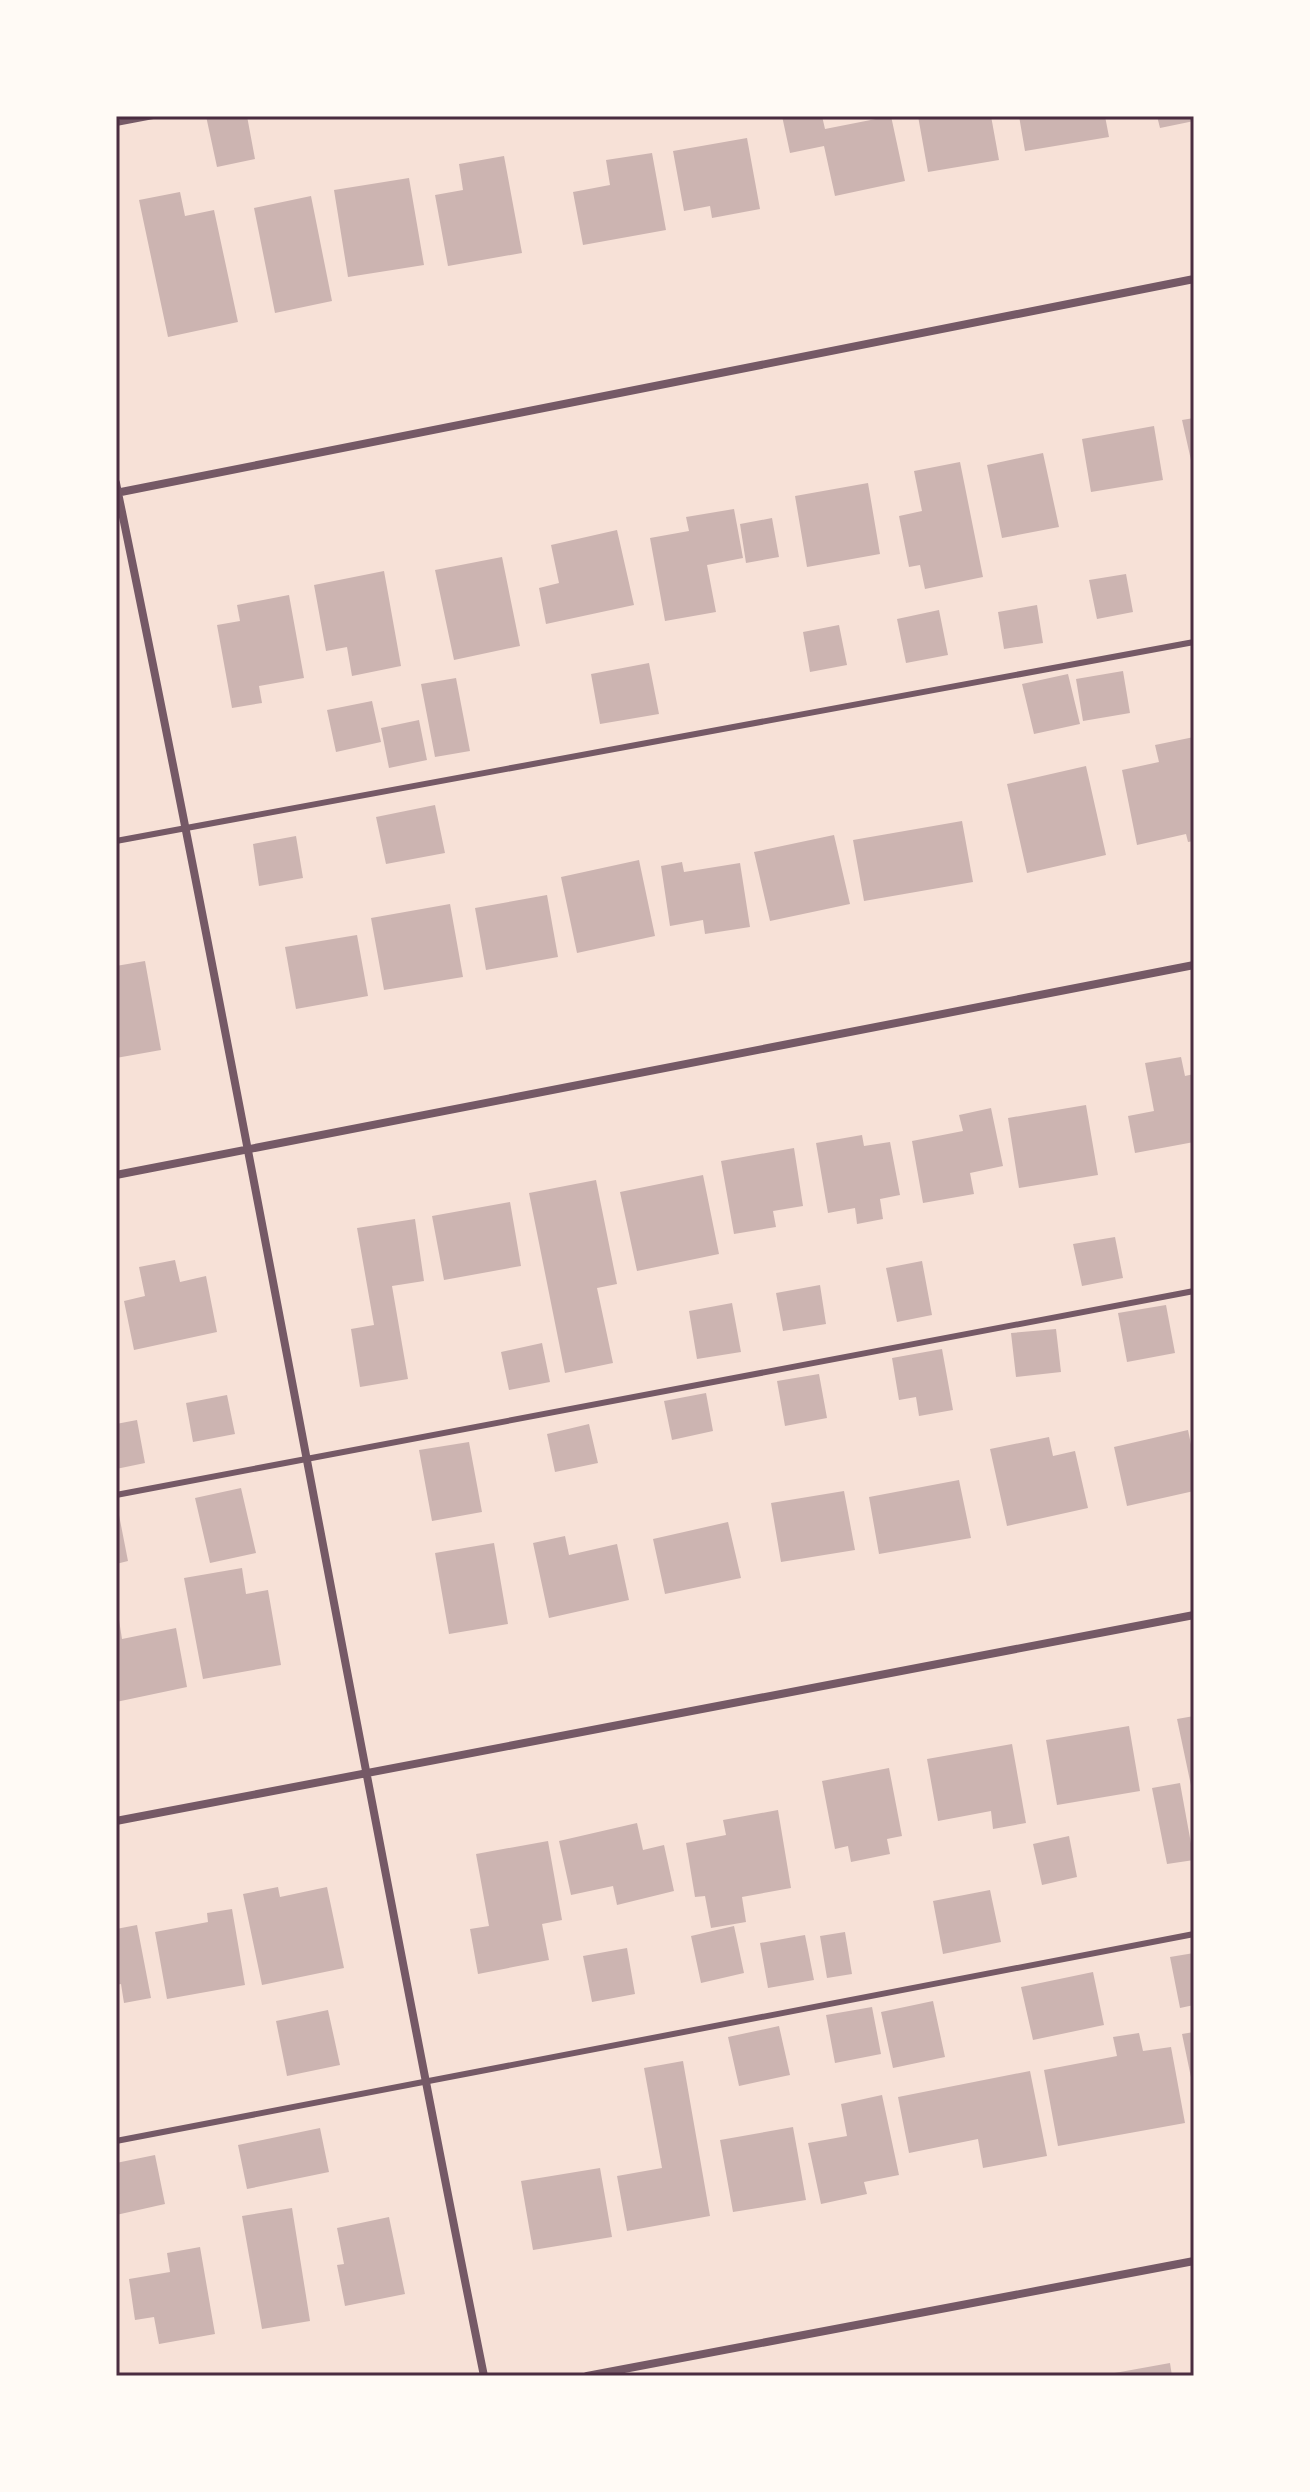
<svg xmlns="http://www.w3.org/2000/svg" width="1310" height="2492" font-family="'Golos Text',sans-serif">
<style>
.building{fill:#ccb4b1}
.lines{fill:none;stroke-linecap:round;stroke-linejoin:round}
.service{stroke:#755966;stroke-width:6}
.minor{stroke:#755966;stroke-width:8}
.neatline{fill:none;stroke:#4a2c40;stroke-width:3}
</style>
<rect width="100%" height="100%" fill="#f7e1d7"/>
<path class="building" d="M 206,116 L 247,116 L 255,159 L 217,167 Z
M 782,116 L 822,116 L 825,129 L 891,116 L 905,181 L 835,196 L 824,146 L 790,153 Z
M 918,116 L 991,116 L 999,160 L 928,172 Z
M 1019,116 L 1105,116 L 1109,137 L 1025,151 Z
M 1157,116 L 1194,116 L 1194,121 L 1160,128 Z
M 747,138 L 760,209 L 712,218 L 710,206 L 684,211 L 673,151 Z
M 652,153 L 666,230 L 583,245 L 573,192 L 610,185 L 606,160 Z
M 504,156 L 522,253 L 448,266 L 435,195 L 463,190 L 459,164 Z
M 409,178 L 424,265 L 348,277 L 334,190 Z
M 180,192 L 185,216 L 214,210 L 238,322 L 168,337 L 139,200 Z
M 311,196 L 332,301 L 275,313 L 254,208 Z
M 1194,418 L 1194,469 L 1193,469 L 1182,420 Z
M 1154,426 L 1163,480 L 1091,492 L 1082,439 Z
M 1043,453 L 1059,527 L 1002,538 L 987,465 Z
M 960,462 L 983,577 L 925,589 L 920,565 L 909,567 L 899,516 L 922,511 L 914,471 Z
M 868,483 L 880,554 L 807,567 L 795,496 Z
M 734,509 L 743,558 L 707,565 L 716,612 L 665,621 L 650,538 L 689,531 L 686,517 Z
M 772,518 L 779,557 L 746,563 L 740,524 Z
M 617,530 L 634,605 L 546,624 L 539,588 L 559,583 L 551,545 Z
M 502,557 L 520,646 L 454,660 L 435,570 Z
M 384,571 L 401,666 L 352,676 L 347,647 L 326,651 L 314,585 Z
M 1126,574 L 1133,612 L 1097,619 L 1089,580 Z
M 289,595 L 304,678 L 259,686 L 262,703 L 232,708 L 217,625 L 240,621 L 237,605 Z
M 1037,605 L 1043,643 L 1004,649 L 998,612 Z
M 939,610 L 948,655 L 906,663 L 897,619 Z
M 839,625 L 847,665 L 810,672 L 803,632 Z
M 649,663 L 659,714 L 600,724 L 591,674 Z
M 1123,671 L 1130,713 L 1083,721 L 1076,679 Z
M 1068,674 L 1080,724 L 1034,734 L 1022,684 Z
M 456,678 L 470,751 L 435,757 L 421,684 Z
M 372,701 L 381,742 L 336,752 L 327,710 Z
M 419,720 L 427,760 L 389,768 L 381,728 Z
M 1194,737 L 1194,841 L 1188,842 L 1186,834 L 1137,845 L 1122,770 L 1159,762 L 1155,745 Z
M 1086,766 L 1106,855 L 1027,873 L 1007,784 Z
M 435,805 L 445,853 L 386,864 L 376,817 Z
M 962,821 L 973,882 L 864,901 L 853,840 Z
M 834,835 L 850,904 L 770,921 L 754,852 Z
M 296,836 L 303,878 L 259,886 L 253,844 Z
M 639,860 L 655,936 L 577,953 L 561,877 Z
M 682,862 L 684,872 L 740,863 L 750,927 L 705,934 L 703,920 L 670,926 L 661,866 Z
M 547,895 L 558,957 L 486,970 L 475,908 Z
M 450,904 L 463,977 L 384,990 L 371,918 Z
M 357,935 L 368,996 L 296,1009 L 285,947 Z
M 145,961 L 161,1050 L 116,1058 L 116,966 Z
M 1181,1057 L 1185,1076 L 1194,1074 L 1194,1142 L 1135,1153 L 1128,1116 L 1154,1111 L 1145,1063 Z
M 1086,1105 L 1098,1175 L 1019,1188 L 1008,1118 Z
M 991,1108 L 1003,1166 L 970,1173 L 974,1194 L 923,1203 L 912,1141 L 963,1131 L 959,1115 Z
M 862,1135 L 864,1146 L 890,1142 L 900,1195 L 880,1199 L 883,1219 L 857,1224 L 855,1208 L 828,1213 L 816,1143 Z
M 794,1148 L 803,1206 L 773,1211 L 776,1227 L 734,1234 L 721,1161 Z
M 703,1175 L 719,1254 L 637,1271 L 620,1192 Z
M 596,1180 L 617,1284 L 597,1288 L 613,1363 L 565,1373 L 529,1193 Z
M 510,1202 L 521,1266 L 444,1280 L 432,1216 Z
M 415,1219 L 424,1281 L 392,1286 L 408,1379 L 360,1387 L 351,1329 L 374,1325 L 357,1228 Z
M 1115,1237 L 1123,1278 L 1082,1286 L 1073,1244 Z
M 175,1260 L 180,1282 L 206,1276 L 217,1332 L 134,1350 L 124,1301 L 145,1296 L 139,1267 Z
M 922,1261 L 932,1315 L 897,1322 L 886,1268 Z
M 820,1285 L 826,1324 L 783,1331 L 776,1293 Z
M 732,1303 L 741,1352 L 697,1359 L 689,1311 Z
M 1166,1305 L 1175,1353 L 1127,1362 L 1118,1313 Z
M 1056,1329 L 1061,1372 L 1016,1377 L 1011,1333 Z
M 542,1343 L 550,1382 L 509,1390 L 501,1352 Z
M 942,1349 L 953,1410 L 919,1416 L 916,1397 L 899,1400 L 892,1358 Z
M 819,1374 L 827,1418 L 785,1426 L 777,1381 Z
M 706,1393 L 713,1431 L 672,1440 L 664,1401 Z
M 227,1395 L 235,1434 L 193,1442 L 186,1403 Z
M 137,1420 L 145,1463 L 116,1469 L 116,1424 Z
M 589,1424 L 598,1463 L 555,1472 L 547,1434 Z
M 1188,1430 L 1194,1459 L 1194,1491 L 1127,1506 L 1114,1447 Z
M 1049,1437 L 1053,1456 L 1075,1451 L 1088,1508 L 1007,1526 L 990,1449 Z
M 469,1442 L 482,1512 L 432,1521 L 419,1450 Z
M 959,1480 L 971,1538 L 879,1554 L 869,1497 Z
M 241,1488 L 256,1553 L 210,1563 L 195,1498 Z
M 844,1491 L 855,1550 L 781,1562 L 771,1503 Z
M 116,1515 L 119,1515 L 128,1561 L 116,1564 Z
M 728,1522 L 741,1578 L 665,1594 L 653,1539 Z
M 565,1536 L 569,1555 L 617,1544 L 629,1600 L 549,1618 L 533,1543 Z
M 494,1543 L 508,1624 L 449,1634 L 435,1553 Z
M 242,1568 L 246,1594 L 268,1590 L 281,1665 L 203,1679 L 184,1578 Z
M 119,1620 L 122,1639 L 176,1628 L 187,1687 L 116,1702 L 116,1621 Z
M 1194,1716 L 1194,1795 L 1193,1795 L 1177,1719 Z
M 1129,1726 L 1140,1791 L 1057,1805 L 1046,1740 Z
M 1012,1744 L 1026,1823 L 993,1829 L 991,1811 L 938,1821 L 927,1759 Z
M 889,1768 L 902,1836 L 887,1839 L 890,1854 L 851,1862 L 848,1846 L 835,1849 L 822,1781 Z
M 1180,1783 L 1194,1860 L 1167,1864 L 1152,1788 Z
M 778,1810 L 791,1888 L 742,1897 L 746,1922 L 711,1928 L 705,1896 L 695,1897 L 686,1843 L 726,1835 L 723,1820 Z
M 637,1823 L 643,1850 L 664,1845 L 674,1891 L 617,1905 L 613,1886 L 571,1895 L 559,1841 Z
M 1069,1836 L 1077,1877 L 1042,1885 L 1033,1844 Z
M 548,1841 L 562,1920 L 542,1924 L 549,1960 L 478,1974 L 470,1929 L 489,1926 L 476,1854 Z
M 278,1887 L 280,1897 L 327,1887 L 344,1968 L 262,1985 L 243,1894 Z
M 990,1890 L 1001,1942 L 943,1954 L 933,1901 Z
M 232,1909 L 245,1985 L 167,1999 L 155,1932 L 208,1922 L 207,1913 Z
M 137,1925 L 151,1998 L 124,2003 L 121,1984 L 116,1985 L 116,1929 Z
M 734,1926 L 744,1973 L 701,1983 L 691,1936 Z
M 845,1932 L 852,1974 L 827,1978 L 820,1936 Z
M 805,1935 L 814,1980 L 768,1988 L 760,1943 Z
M 627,1948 L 635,1994 L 592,2002 L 583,1956 Z
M 1194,1953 L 1194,2005 L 1180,2008 L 1170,1957 Z
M 1093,1972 L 1104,2025 L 1033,2040 L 1021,1987 Z
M 933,2001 L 945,2057 L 893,2068 L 881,2012 Z
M 872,2007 L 881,2054 L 835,2063 L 826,2015 Z
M 328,2010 L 340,2065 L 287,2076 L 276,2021 Z
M 779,2026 L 790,2075 L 739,2086 L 728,2037 Z
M 1194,2032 L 1194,2087 L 1193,2087 L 1182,2034 Z
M 1139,2033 L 1143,2051 L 1171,2047 L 1185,2123 L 1058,2146 L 1044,2070 L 1117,2056 L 1113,2037 Z
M 683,2061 L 710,2216 L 627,2231 L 617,2176 L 662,2168 L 644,2068 Z
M 1030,2071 L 1047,2156 L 983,2168 L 978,2139 L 909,2153 L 898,2097 Z
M 882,2095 L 899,2175 L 864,2182 L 867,2194 L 821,2204 L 808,2143 L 847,2136 L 841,2104 Z
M 793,2127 L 806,2200 L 733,2212 L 720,2140 Z
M 320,2128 L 329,2172 L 247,2189 L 238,2145 Z
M 155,2155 L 165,2204 L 116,2215 L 116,2163 Z
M 600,2168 L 612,2237 L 533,2250 L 521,2181 Z
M 292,2208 L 310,2321 L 262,2329 L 242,2216 Z
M 389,2217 L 405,2294 L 345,2306 L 337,2265 L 344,2264 L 337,2228 Z
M 200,2247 L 215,2334 L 159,2344 L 154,2317 L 135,2320 L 129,2279 L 170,2272 L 167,2253 Z
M 1170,2363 L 1172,2376 L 1109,2376 L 1109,2374 Z"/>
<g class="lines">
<path class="service" d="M 116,123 L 153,116
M 116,841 L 1194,642
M 116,1495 L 1194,1291
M 116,2141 L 1194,1934"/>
<path class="minor" d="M 116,483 C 246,1113 357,1746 484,2376
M 116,493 L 1194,279
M 116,1175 L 1194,965
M 116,1821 L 1194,1615
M 587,2376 L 1194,2261"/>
</g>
<rect width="1310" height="2492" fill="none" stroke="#fffaf5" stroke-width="236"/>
<rect x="118" y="118" width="1074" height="2256" class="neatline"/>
</svg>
